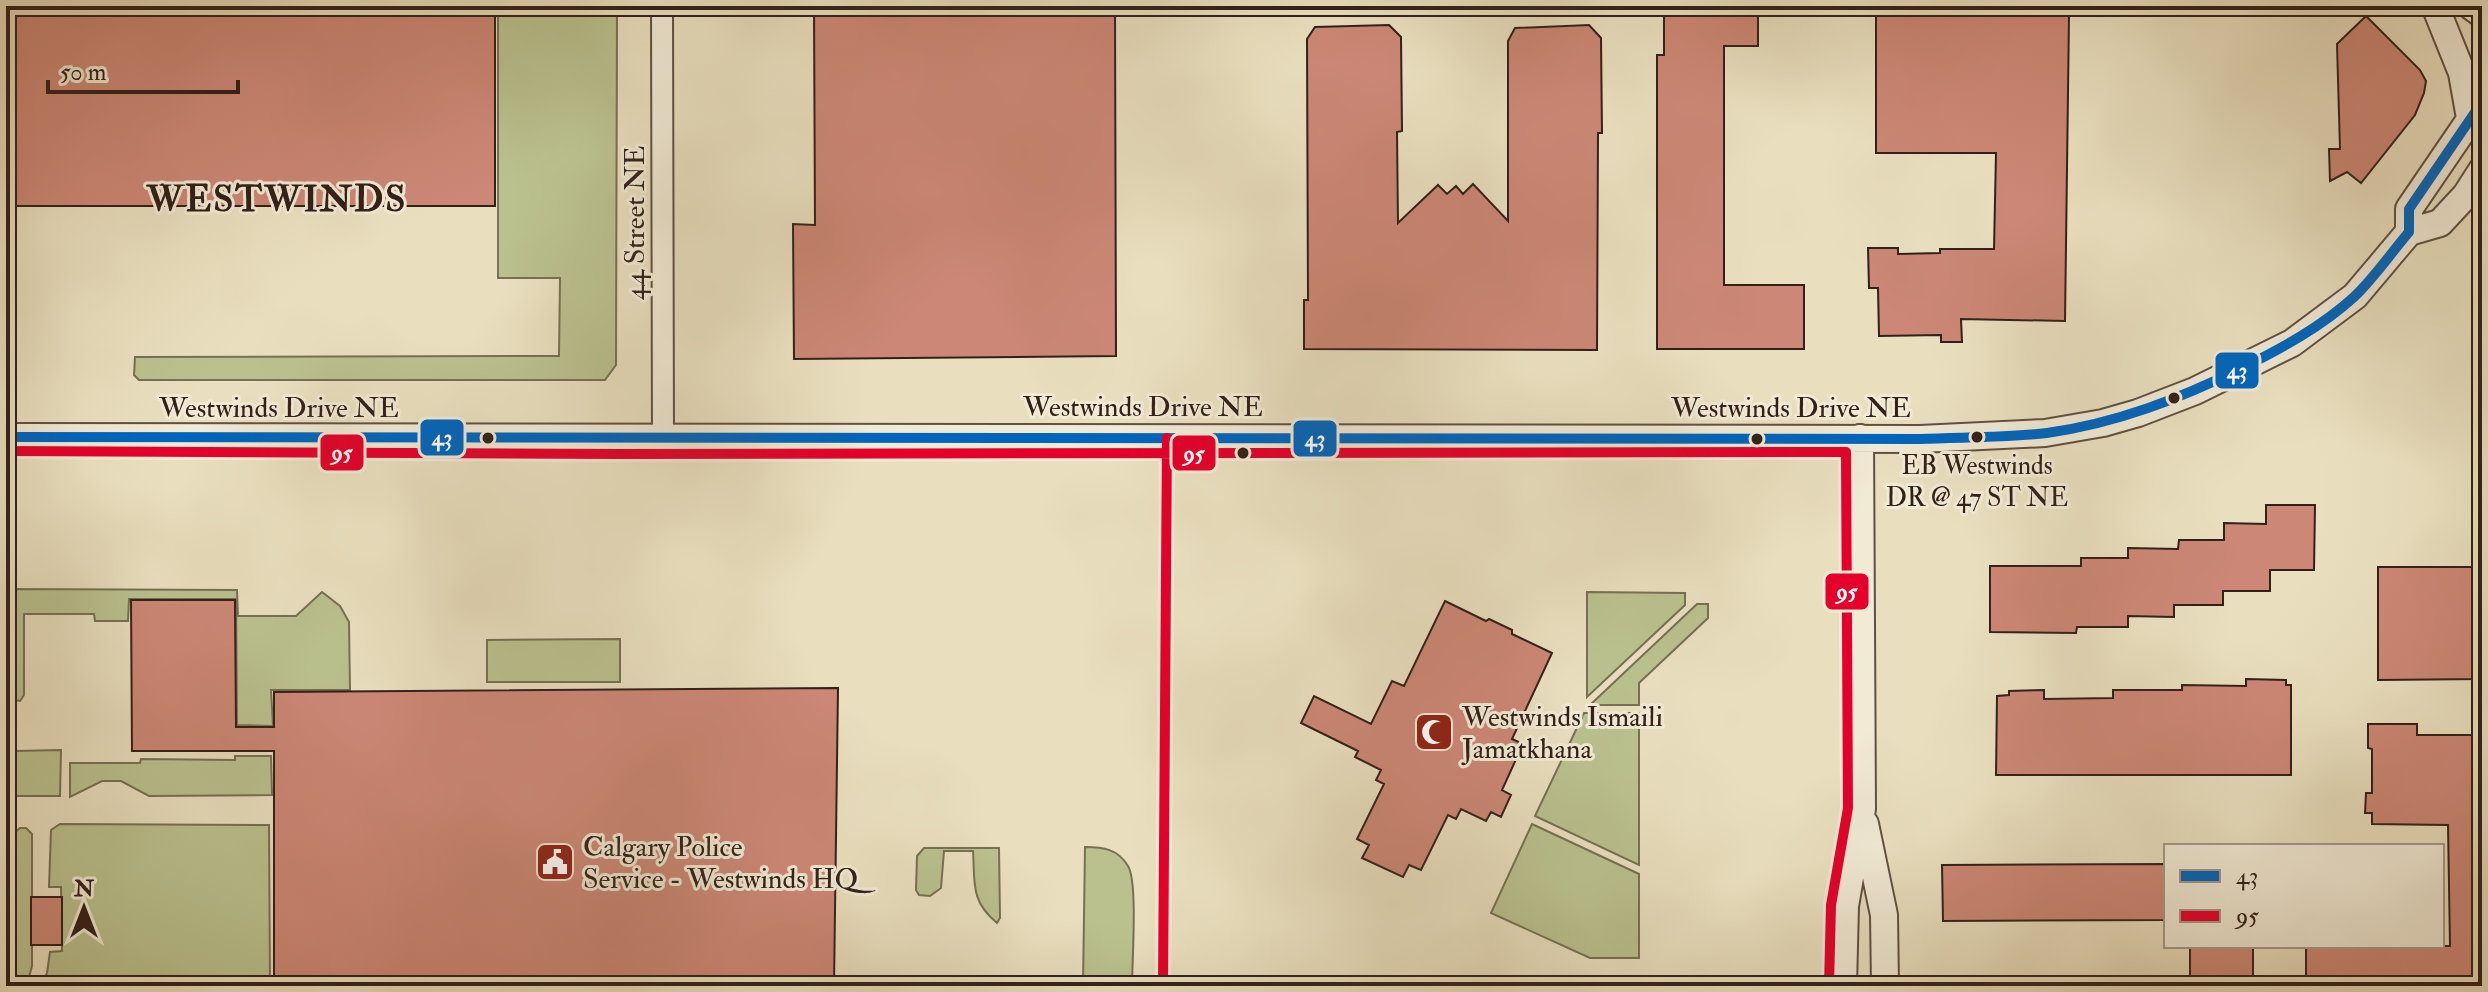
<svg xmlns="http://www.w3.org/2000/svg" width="2488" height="992" font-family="'IM FELL Double Pica',serif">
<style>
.green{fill:#bac18f;stroke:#767054;stroke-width:2}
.building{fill:#cc8776;stroke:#322019;stroke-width:2}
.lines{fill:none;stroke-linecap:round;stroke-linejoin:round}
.minor-casing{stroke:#605042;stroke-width:24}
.tertiary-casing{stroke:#605042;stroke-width:30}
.minor{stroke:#f1ead5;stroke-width:20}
.tertiary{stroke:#f1ead5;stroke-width:26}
.bus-1-casing{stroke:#f1ead5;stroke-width:16}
.bus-2-casing{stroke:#f1ead5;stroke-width:16}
.bus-1{stroke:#0065bd;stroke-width:10}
.bus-2{stroke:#e4002b;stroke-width:10}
.bus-dot{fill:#322019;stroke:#f1ead5;stroke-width:3}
.labels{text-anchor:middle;stroke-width:6;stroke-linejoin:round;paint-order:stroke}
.bus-label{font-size:26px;fill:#322019;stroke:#f1ead5}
.street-label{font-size:28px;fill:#322019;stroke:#f1ead5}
.poi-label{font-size:28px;fill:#322019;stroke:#f1ead5;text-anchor:start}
.district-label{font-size:36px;font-weight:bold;letter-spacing:2px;fill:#322019;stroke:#f1ead5}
.line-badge{stroke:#f1ead5;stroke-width:3}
.badge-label{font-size:22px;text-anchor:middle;font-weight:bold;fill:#fff}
</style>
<rect width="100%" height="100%" fill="#e9dfbf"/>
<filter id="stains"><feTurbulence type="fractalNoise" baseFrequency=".0025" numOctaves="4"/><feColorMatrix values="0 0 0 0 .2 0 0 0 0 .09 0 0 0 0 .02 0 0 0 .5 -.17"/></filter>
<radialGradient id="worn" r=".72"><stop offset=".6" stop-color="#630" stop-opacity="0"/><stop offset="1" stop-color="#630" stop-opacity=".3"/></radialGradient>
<path class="green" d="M 498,6 L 617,6 L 616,365 L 605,380 L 139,380 L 134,375 L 135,357 L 559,356 L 560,278 L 498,278 Z
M 9,589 L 237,590 L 238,616 L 296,616 L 322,592 L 340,606 L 349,622 L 350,690 L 271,690 L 273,726 L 237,725 L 236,599 L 129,599 L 128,621 L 95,621 L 94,614 L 24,614 L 24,695 L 20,701 L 12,700 L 8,696 Z
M 1587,592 L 1685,593 L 1685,605 L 1587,697 Z
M 1697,604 L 1708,604 L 1708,618 L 1639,683 L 1639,705 L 1590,705 Z
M 620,639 L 620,682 L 487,682 L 487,640 Z
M 1584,713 L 1639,713 L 1639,865 L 1535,816 Z
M 61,750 L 60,796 L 16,796 L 11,792 L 8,754 L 14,751 Z
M 235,756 L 271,756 L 272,795 L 149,796 L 121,781 L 102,781 L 70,797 L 70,763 L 140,763 L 141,759 L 235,760 Z
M 60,824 L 269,825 L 270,986 L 40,986 L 47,973 L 50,952 L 62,951 L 61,887 L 49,887 L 51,830 Z
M 1532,824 L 1639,874 L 1639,958 L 1590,958 L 1491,913 Z
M 20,828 L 26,828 L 32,834 L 32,966 L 29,977 L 11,986 L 8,983 L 8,844 L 13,834 Z
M 1085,847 C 1103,847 1118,849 1128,866 C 1138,882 1132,963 1132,986 L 1083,986 Z
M 924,848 L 999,848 L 1000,918 L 997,923 C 970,901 975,882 973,851 L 944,851 L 941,888 L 930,896 L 919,895 L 916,890 L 917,856 Z"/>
<path class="building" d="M 6,6 L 495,6 L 495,206 L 6,206 Z
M 814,6 L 1115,6 L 1116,356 L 794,359 L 793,224 L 815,225 Z
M 1664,6 L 1758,6 L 1758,46 L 1724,46 L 1724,285 L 1804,285 L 1804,349 L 1657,349 L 1657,55 L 1664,55 Z
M 1876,6 L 2056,6 L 2069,16 L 2065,321 L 1961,319 L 1962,342 L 1941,342 L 1941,335 L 1879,336 L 1878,288 L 1869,288 L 1868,248 L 1898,248 L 1898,254 L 1940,253 L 1940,249 L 1994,249 L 1996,153 L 1876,153 Z
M 2366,16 L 2420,70 L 2426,81 L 2424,93 L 2415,115 L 2361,183 L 2347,172 L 2330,181 L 2329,149 L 2340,149 L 2337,44 Z
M 1389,25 L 1401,37 L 1402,131 L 1397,132 L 1398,223 L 1438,185 L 1447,194 L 1456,186 L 1463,194 L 1473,184 L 1508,221 L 1508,41 L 1515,28 L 1589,25 L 1601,38 L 1602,133 L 1598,133 L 1597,350 L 1304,349 L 1304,300 L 1308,300 L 1307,39 L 1315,27 Z
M 2266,505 L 2315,505 L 2314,570 L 2270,570 L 2270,591 L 2223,591 L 2223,605 L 2174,605 L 2174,617 L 2128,616 L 2128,627 L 2077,627 L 2076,633 L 1990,632 L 1990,566 L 2081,566 L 2081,558 L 2128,558 L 2128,548 L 2178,549 L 2179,540 L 2224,540 L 2224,523 L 2266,524 Z
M 2378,567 L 2482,567 L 2482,679 L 2378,680 Z
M 131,600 L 235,600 L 236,727 L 274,727 L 274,692 L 838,688 L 834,986 L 274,986 L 274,751 L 132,751 Z
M 1445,601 L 1486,621 L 1489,619 L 1512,630 L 1512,634 L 1552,653 L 1512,739 L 1523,744 L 1502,790 L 1511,795 L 1501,817 L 1491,812 L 1486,821 L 1461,809 L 1456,819 L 1448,815 L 1421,870 L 1409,865 L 1403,877 L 1362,858 L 1369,845 L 1357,839 L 1384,784 L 1376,780 L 1381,770 L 1355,757 L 1358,751 L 1301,723 L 1314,696 L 1371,724 L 1392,681 L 1404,686 Z
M 2246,679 L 2286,680 L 2286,685 L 2291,685 L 2291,775 L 1996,775 L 1997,696 L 2009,695 L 2009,691 L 2044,690 L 2044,699 L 2113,698 L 2113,690 L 2182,690 L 2182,685 L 2246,686 Z
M 2368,724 L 2417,724 L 2417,735 L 2482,735 L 2482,986 L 2306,986 L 2306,946 L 2450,946 L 2448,825 L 2372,824 L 2372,813 L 2365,813 L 2366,793 L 2372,793 L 2372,749 L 2368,748 Z
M 2166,864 L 2166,920 L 1943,921 L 1942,865 Z
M 31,897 L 62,897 L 62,945 L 31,945 Z
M 2190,946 L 2253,946 L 2253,986 L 2190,986 Z"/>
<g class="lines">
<defs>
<path id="minor" d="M 662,6 L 663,440"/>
<path id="tertiary" d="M 2435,6 L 2462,73 L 2470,118
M 2471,6 L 2482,14
M 2409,232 L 2409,209 L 2482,102
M 6,437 L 1920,439 L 2045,433 L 2103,423 L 2138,413 L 2195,391 L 2292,343 L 2355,296 L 2409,232 L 2440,223 L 2466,195 L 2482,170
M 1865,824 L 1884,915 L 1885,986
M 1843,986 L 1845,906 L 1862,809 L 1860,438"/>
</defs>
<use href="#minor" class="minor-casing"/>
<use href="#tertiary" class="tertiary-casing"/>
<use href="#minor" class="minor"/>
<use href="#tertiary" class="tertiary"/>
<defs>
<path id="bus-1" d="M 6,437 L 1920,439 C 1962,437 2006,438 2047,433 C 2117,423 2179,399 2242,368 C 2282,348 2321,327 2354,297 C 2374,278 2391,253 2409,232 L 2409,209 L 2482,102"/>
<path id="bus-2" d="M 6,451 L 620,454 L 1846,452 L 1848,808 L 1831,905 L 1829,986
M 1163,986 L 1167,438"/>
</defs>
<use href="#bus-1" class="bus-1-casing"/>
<use href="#bus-2" class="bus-2-casing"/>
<use href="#bus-1" class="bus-1"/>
<use href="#bus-2" class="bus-2"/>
</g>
<defs>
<symbol id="mosque-square" viewBox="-11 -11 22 22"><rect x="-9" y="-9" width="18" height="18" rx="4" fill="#8f2418" stroke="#f1ead5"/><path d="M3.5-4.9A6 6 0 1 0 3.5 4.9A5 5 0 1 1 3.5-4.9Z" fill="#fff"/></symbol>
<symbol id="civic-square" viewBox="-11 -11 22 22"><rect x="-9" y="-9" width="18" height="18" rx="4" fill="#8f2418" stroke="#f1ead5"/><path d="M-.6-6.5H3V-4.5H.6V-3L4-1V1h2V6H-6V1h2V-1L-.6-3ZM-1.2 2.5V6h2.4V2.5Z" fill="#fff"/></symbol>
</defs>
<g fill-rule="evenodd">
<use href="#mosque-square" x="1412" y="710" width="44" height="44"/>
<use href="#civic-square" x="533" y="840" width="44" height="44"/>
</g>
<g class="bus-dot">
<circle cx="2174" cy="398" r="7"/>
<circle cx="1977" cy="437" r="7"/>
<circle cx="488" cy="438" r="7"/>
<circle cx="1757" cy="439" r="7"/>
<circle cx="1243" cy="453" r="7"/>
</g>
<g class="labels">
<g class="bus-label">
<text x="1977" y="474">EB Westwinds<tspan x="1977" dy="32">DR @ 47 ST NE</tspan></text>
</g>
<g class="street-label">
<text transform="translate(634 223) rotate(-90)" y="10">44 Street NE</text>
<text x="1143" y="416">Westwinds Drive NE</text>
<text x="279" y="417">Westwinds Drive NE</text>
<text x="1791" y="417">Westwinds Drive NE</text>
</g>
<g class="poi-label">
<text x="1462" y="726">Westwinds Ismaili<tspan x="1462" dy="32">Jamatkhana</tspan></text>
<text x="583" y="856">Calgary Police<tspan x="583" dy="32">Service - Westwinds HQ</tspan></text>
</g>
<g class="district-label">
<text x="277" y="211">WESTWINDS</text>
</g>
</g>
<g class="line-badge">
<rect x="2214" y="351" width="46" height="39" rx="8" fill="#0065bd"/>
<rect x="419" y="418" width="46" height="39" rx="8" fill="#0065bd"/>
<rect x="1292" y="419" width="46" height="39" rx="8" fill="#0065bd"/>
<rect x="319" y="433" width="46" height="39" rx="8" fill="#e4002b"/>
<rect x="1171" y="434" width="46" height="38" rx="8" fill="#e4002b"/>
<rect x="1824" y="572" width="46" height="39" rx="8" fill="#e4002b"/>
</g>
<g class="badge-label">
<text x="2237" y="378">43</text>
<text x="442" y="445">43</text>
<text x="1315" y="446">43</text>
<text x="342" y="460">95</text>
<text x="1194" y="461">95</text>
<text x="1847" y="599">95</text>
</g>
<rect width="2488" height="992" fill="none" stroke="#e9dfbf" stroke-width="32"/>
<rect x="8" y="8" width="2472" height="976" fill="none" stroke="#322019" stroke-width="4"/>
<rect x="16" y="16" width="2456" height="960" fill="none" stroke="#322019" stroke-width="2"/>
<rect x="2164" y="844" width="280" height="104" fill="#f1ead5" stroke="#a5998a" stroke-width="2"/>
<rect x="2180" y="870" width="40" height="12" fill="#0065bd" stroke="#a5998a" stroke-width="2"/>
<text x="2236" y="884" font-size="24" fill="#322019">43</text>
<rect x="2180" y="910" width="40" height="12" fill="#e4002b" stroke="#a5998a" stroke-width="2"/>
<text x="2236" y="924" font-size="24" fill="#322019">95</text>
<g transform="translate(84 908)" stroke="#f1ead5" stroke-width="6" paint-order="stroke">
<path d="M0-6L14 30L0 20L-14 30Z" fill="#322019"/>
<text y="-12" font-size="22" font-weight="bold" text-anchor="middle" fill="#322019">N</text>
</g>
<path d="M48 80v12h190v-12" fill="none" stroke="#322019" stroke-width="4"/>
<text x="60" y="80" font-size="24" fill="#322019" stroke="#f1ead5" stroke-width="6" paint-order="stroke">50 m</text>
<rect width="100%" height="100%" filter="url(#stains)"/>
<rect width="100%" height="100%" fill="url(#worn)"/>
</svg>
